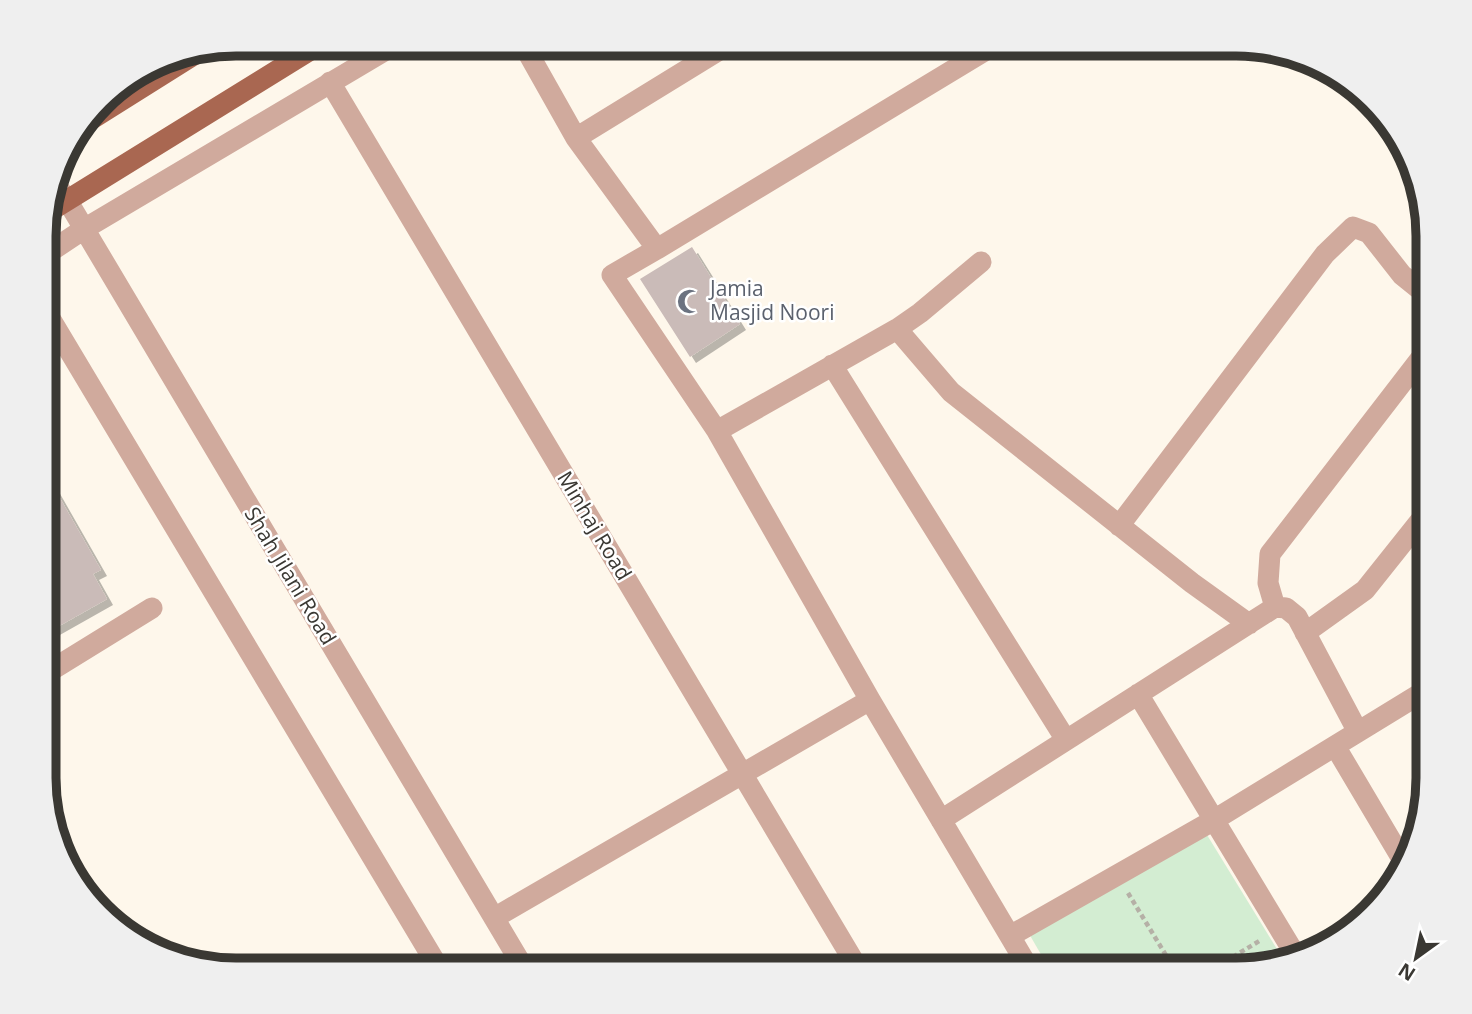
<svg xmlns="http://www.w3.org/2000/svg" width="1472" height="1014" font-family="'Open Sans',sans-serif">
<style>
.green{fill:#d3edd2}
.building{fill:#cabbb8;filter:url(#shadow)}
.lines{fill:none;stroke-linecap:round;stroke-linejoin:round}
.path{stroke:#b5b0a6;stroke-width:4.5;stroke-dasharray:5 3.5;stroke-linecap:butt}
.minor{stroke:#d0aa9d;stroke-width:21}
.major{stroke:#a96751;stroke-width:21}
.labels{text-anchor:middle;stroke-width:5;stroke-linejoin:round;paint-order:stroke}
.worship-label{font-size:21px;fill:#5b616d;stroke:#fff;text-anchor:start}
.street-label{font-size:21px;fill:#3a3833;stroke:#fff}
.rim{fill:none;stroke:#3a3833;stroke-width:9}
</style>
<defs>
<filter id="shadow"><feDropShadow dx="6" dy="6" stdDeviation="0" flood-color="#0004"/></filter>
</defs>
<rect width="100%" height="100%" fill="#fef7eb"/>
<path class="green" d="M 1204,830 L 1283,959 L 1236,970 L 1050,970 L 1028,932 Z"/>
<path class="building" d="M 692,247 L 740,324 L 690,357 L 640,279 Z
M 45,472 L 101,570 L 93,574 L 107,599 L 45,634 L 45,584 L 56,578 L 45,559 Z
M 355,954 L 365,970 L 327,970 Z"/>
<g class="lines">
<path class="path" d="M 1128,893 L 1175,970
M 1178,970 L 1188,970
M 1211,970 L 1261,940"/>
<path class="minor" d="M 523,44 L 576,138 L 657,249 L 612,275 L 717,431 L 870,700 L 1030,970
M 330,82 L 859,970
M 576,138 L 729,44
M 55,183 L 67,200 L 525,970
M 657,249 L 996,44
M 45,255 L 84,229 L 396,44
M 45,310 L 440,970
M 897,329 L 951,392 L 1192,583 L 1249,624
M 832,365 L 1066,740
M 717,431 L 897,329 L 920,313 L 981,262
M 1119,526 L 1325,254 L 1353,227 L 1369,233 L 1402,275 L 1428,296
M 1275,607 L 1268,583 L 1270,554 L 1428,349
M 1305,633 L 1365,590 L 1428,511
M 45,674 L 152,608
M 1138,694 L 1296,956
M 1335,746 L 1402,859
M 941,820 L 1275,607 L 1286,608 L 1297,617 L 1358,732
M 494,918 L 870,700
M 1010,936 L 1214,820 L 1428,689"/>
<path class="major" d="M 82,125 L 203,49
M 45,214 L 320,44"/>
</g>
<defs>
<symbol id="mosque-bare" viewBox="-9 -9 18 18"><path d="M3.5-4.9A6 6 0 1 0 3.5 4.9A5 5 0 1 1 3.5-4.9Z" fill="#6b7280" stroke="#fff" stroke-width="2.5" paint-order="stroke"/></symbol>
</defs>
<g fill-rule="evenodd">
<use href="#mosque-bare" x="672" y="284" width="35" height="35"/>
</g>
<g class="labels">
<g class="worship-label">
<text x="710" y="296">Jamia<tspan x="710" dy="24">Masjid Noori</tspan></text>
</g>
<g class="street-label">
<text transform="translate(594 526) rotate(59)" y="7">Minhaj Road</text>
<text transform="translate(290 576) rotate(59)" y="7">Shah Jilani Road</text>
</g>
</g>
<path d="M0 0H1472V1014H0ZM236 56H1236A180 180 0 0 1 1416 236V778A180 180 0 0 1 1236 958H236A180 180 0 0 1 56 778V236A180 180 0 0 1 236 56Z" fill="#efefef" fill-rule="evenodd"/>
<path class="rim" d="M236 56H1236A180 180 0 0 1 1416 236V778A180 180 0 0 1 1236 958H236A180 180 0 0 1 56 778V236A180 180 0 0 1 236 56Z"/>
<g transform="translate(1416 958) rotate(213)" stroke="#ffffff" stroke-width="5" paint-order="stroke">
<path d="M0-5L12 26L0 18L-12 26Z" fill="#3a3833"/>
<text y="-10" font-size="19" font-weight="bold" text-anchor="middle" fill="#3a3833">N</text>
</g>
</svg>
